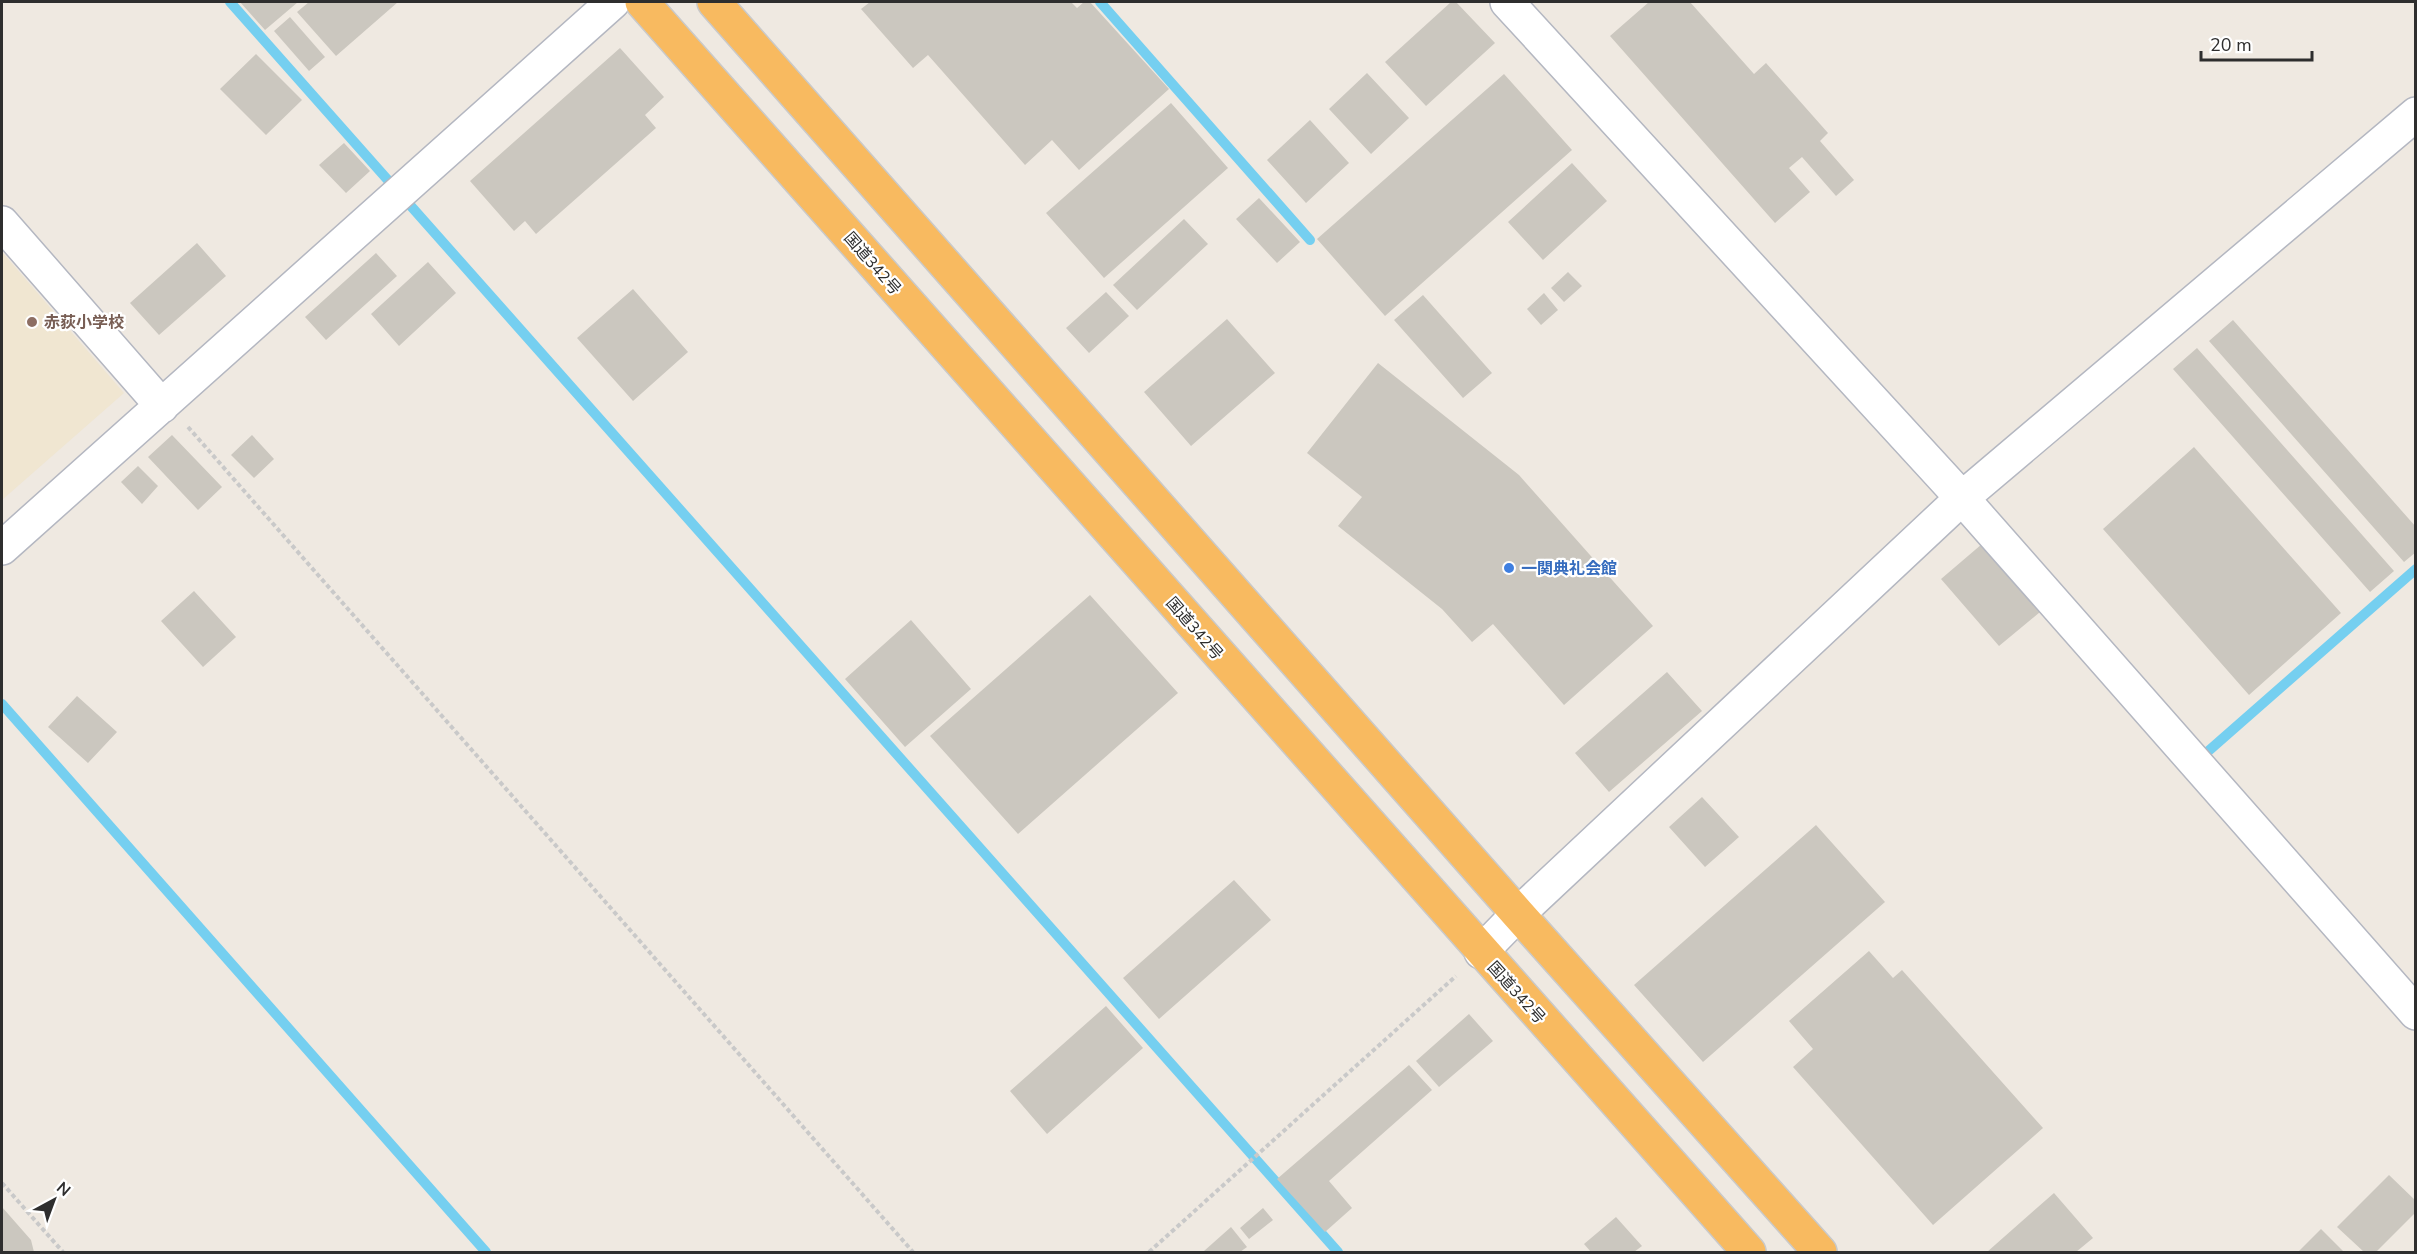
<svg xmlns="http://www.w3.org/2000/svg" width="2417" height="1254" font-family="'Nunito Sans','Noto Sans JP',sans-serif">
<style>
.education{fill:#f0e6d1}
.lines{fill:none;stroke-linecap:round;stroke-linejoin:round}
.stream{stroke:#75cff0;stroke-width:10}
.building{fill:#cbc7bf}
.minor-casing{stroke:#b4b7c1;stroke-width:36}
.trunk-casing{stroke:#c9c9c9;stroke-width:36}
.path{stroke:#c9c9c9;stroke-width:4;stroke-dasharray:4.5 3;stroke-linecap:butt}
.minor{stroke:#fff;stroke-width:33}
.trunk{stroke:#f8ba60;stroke-width:33}
.education-dot{fill:#8d6e63;stroke:#fff;stroke-width:2}
.shop-dot{fill:#3f7fe0;stroke:#fff;stroke-width:2}
.labels{text-anchor:middle;stroke-width:4.5;stroke-linejoin:round;paint-order:stroke}
.street-label{font-size:16px;fill:#2e2e2e;stroke:#fff}
.education-label{font-size:16px;font-weight:bold;fill:#785e54;stroke:#fff;text-anchor:start}
.shop-label{font-size:16px;font-weight:bold;fill:#366cbe;stroke:#fff;text-anchor:start}
</style>
<rect width="100%" height="100%" fill="#efe9e1"/>
<path class="education" d="M 2,252 L 124,393 L 2,500 Z"/>
<g class="lines">
<path class="stream" d="M 230,2 L 1338,1252
M 1100,2 L 1310,240
M 2,704 L 486,1252
M 2197,761 L 2416,569"/>
</g>
<path class="building" d="M 240,2 L 298,2 L 265,30 Z
M 309,2 L 398,2 L 336,56 L 297,12 Z
M 870,2 L 1071,2 L 1077,8 L 1084,2 L 1090,2 L 1169,89 L 1079,170 L 1052,140 L 1025,165 L 928,55 L 913,68 L 861,9 Z
M 1451,2 L 1456,2 L 1495,43 L 1426,106 L 1385,62 Z
M 1649,2 L 1690,2 L 1754,74 L 1766,63 L 1828,133 L 1820,141 L 1854,180 L 1836,196 L 1802,157 L 1789,168 L 1810,192 L 1775,223 L 1610,36 Z
M 290,17 L 325,57 L 309,71 L 274,31 Z
M 620,48 L 664,97 L 645,115 L 656,128 L 536,234 L 525,221 L 514,231 L 470,181 Z
M 256,54 L 302,100 L 266,135 L 220,89 Z
M 1367,73 L 1409,118 L 1371,154 L 1329,109 Z
M 1504,74 L 1572,150 L 1385,316 L 1317,239 Z
M 1171,103 L 1228,168 L 1104,278 L 1046,213 Z
M 1310,120 L 1349,163 L 1306,203 L 1267,160 Z
M 344,143 L 370,171 L 346,193 L 319,165 Z
M 1572,163 L 1607,201 L 1543,260 L 1508,222 Z
M 1259,198 L 1300,242 L 1277,263 L 1236,219 Z
M 1184,219 L 1208,244 L 1137,310 L 1113,285 Z
M 197,243 L 226,276 L 159,335 L 130,303 Z
M 376,253 L 397,276 L 326,340 L 305,317 Z
M 428,262 L 456,293 L 399,346 L 371,314 Z
M 1568,272 L 1582,286 L 1564,302 L 1551,288 Z
M 633,289 L 688,352 L 633,401 L 577,338 Z
M 1106,292 L 1129,316 L 1089,353 L 1066,328 Z
M 1544,293 L 1558,310 L 1541,325 L 1527,309 Z
M 1423,295 L 1492,373 L 1463,398 L 1394,320 Z
M 1227,319 L 1275,373 L 1191,446 L 1144,392 Z
M 2233,320 L 2416,527 L 2416,552 L 2404,562 L 2209,341 Z
M 2197,348 L 2394,571 L 2370,592 L 2173,369 Z
M 1378,363 L 1519,475 L 1653,626 L 1564,705 L 1493,624 L 1472,642 L 1442,609 L 1338,526 L 1362,497 L 1307,453 Z
M 172,435 L 222,487 L 198,510 L 148,457 Z
M 252,435 L 274,459 L 254,478 L 231,455 Z
M 2194,447 L 2341,613 L 2249,695 L 2103,529 Z
M 138,466 L 158,486 L 142,504 L 121,482 Z
M 1982,544 L 2040,612 L 1999,646 L 1941,579 Z
M 194,591 L 236,637 L 203,667 L 161,621 Z
M 1090,595 L 1178,693 L 1018,834 L 930,736 Z
M 911,620 L 971,689 L 905,747 L 845,679 Z
M 1667,672 L 1702,711 L 1609,792 L 1575,753 Z
M 77,696 L 117,732 L 88,763 L 48,727 Z
M 1702,797 L 1739,837 L 1705,867 L 1669,827 Z
M 1816,825 L 1885,902 L 1703,1062 L 1634,985 Z
M 1234,880 L 1271,920 L 1159,1019 L 1123,978 Z
M 1869,951 L 1893,978 L 1902,970 L 2043,1128 L 1933,1225 L 1793,1067 L 1813,1049 L 1789,1021 Z
M 1106,1006 L 1143,1048 L 1047,1134 L 1010,1091 Z
M 1469,1014 L 1493,1041 L 1439,1087 L 1416,1061 Z
M 1409,1065 L 1432,1090 L 1329,1181 L 1352,1208 L 1325,1232 L 1277,1179 Z
M 2389,1175 L 2416,1201 L 2416,1212 L 2376,1252 L 2364,1252 L 2337,1227 Z
M 2054,1193 L 2093,1238 L 2076,1252 L 1987,1252 Z
M 2,1207 L 31,1240 L 34,1252 L 2,1252 Z
M 1263,1208 L 1273,1220 L 1249,1239 L 1240,1228 Z
M 1616,1217 L 1642,1246 L 1634,1252 L 1591,1252 L 1584,1244 Z
M 1231,1227 L 1247,1247 L 1240,1252 L 1206,1252 L 1204,1251 Z
M 2321,1229 L 2344,1252 L 2298,1252 Z"/>
<g class="lines">
<defs>
<path id="minor" d="M 1507,2 L 1962,498 L 2416,1013
M 2,223 L 162,406
M 2,548 L 613,2
M 1481,952 L 1518,914 L 1962,498 L 2416,114"/>
<path id="trunk" d="M 642,2 L 1749,1252
M 714,2 L 1518,914 L 1820,1252"/>
</defs>
<use href="#minor" class="minor-casing"/>
<use href="#trunk" class="trunk-casing"/>
<path class="path" d="M 188,427 L 913,1252
M 2,1183 L 63,1252
M 1149,1252 L 1456,976"/>
<use href="#minor" class="minor"/>
<use href="#trunk" class="trunk"/>
</g>
<circle class="education-dot" cx="32" cy="322" r="6"/>
<circle class="shop-dot" cx="1509" cy="568" r="6"/>
<g class="labels">
<g class="street-label">
<text transform="translate(873 263) rotate(49)" y="6">国道342号</text>
<text transform="translate(1195 628) rotate(49)" y="6">国道342号</text>
<text transform="translate(1517 992) rotate(48)" y="6">国道342号</text>
</g>
<g class="education-label">
<text x="44" y="328">赤荻小学校</text>
</g>
<g class="shop-label">
<text x="1521" y="574">一関典礼会館</text>
</g>
</g>
<rect width="2417" height="1254" fill="none" stroke="#2e2e2e" stroke-width="6"/>
<g transform="translate(54 1200) rotate(41)" stroke="#ffffff" stroke-width="4.5" paint-order="stroke">
<path d="M0-4.5L10 22L0 15L-10 22Z" fill="#2e2e2e"/>
<text y="-9" font-size="16" font-weight="bold" text-anchor="middle" fill="#2e2e2e">N</text>
</g>
<path d="M2201 51v9h111v-9" fill="none" stroke="#2e2e2e" stroke-width="3"/>
<text x="2210" y="51" font-size="18" fill="#2e2e2e" stroke="#ffffff" stroke-width="4.5" paint-order="stroke">20 m</text>
</svg>
